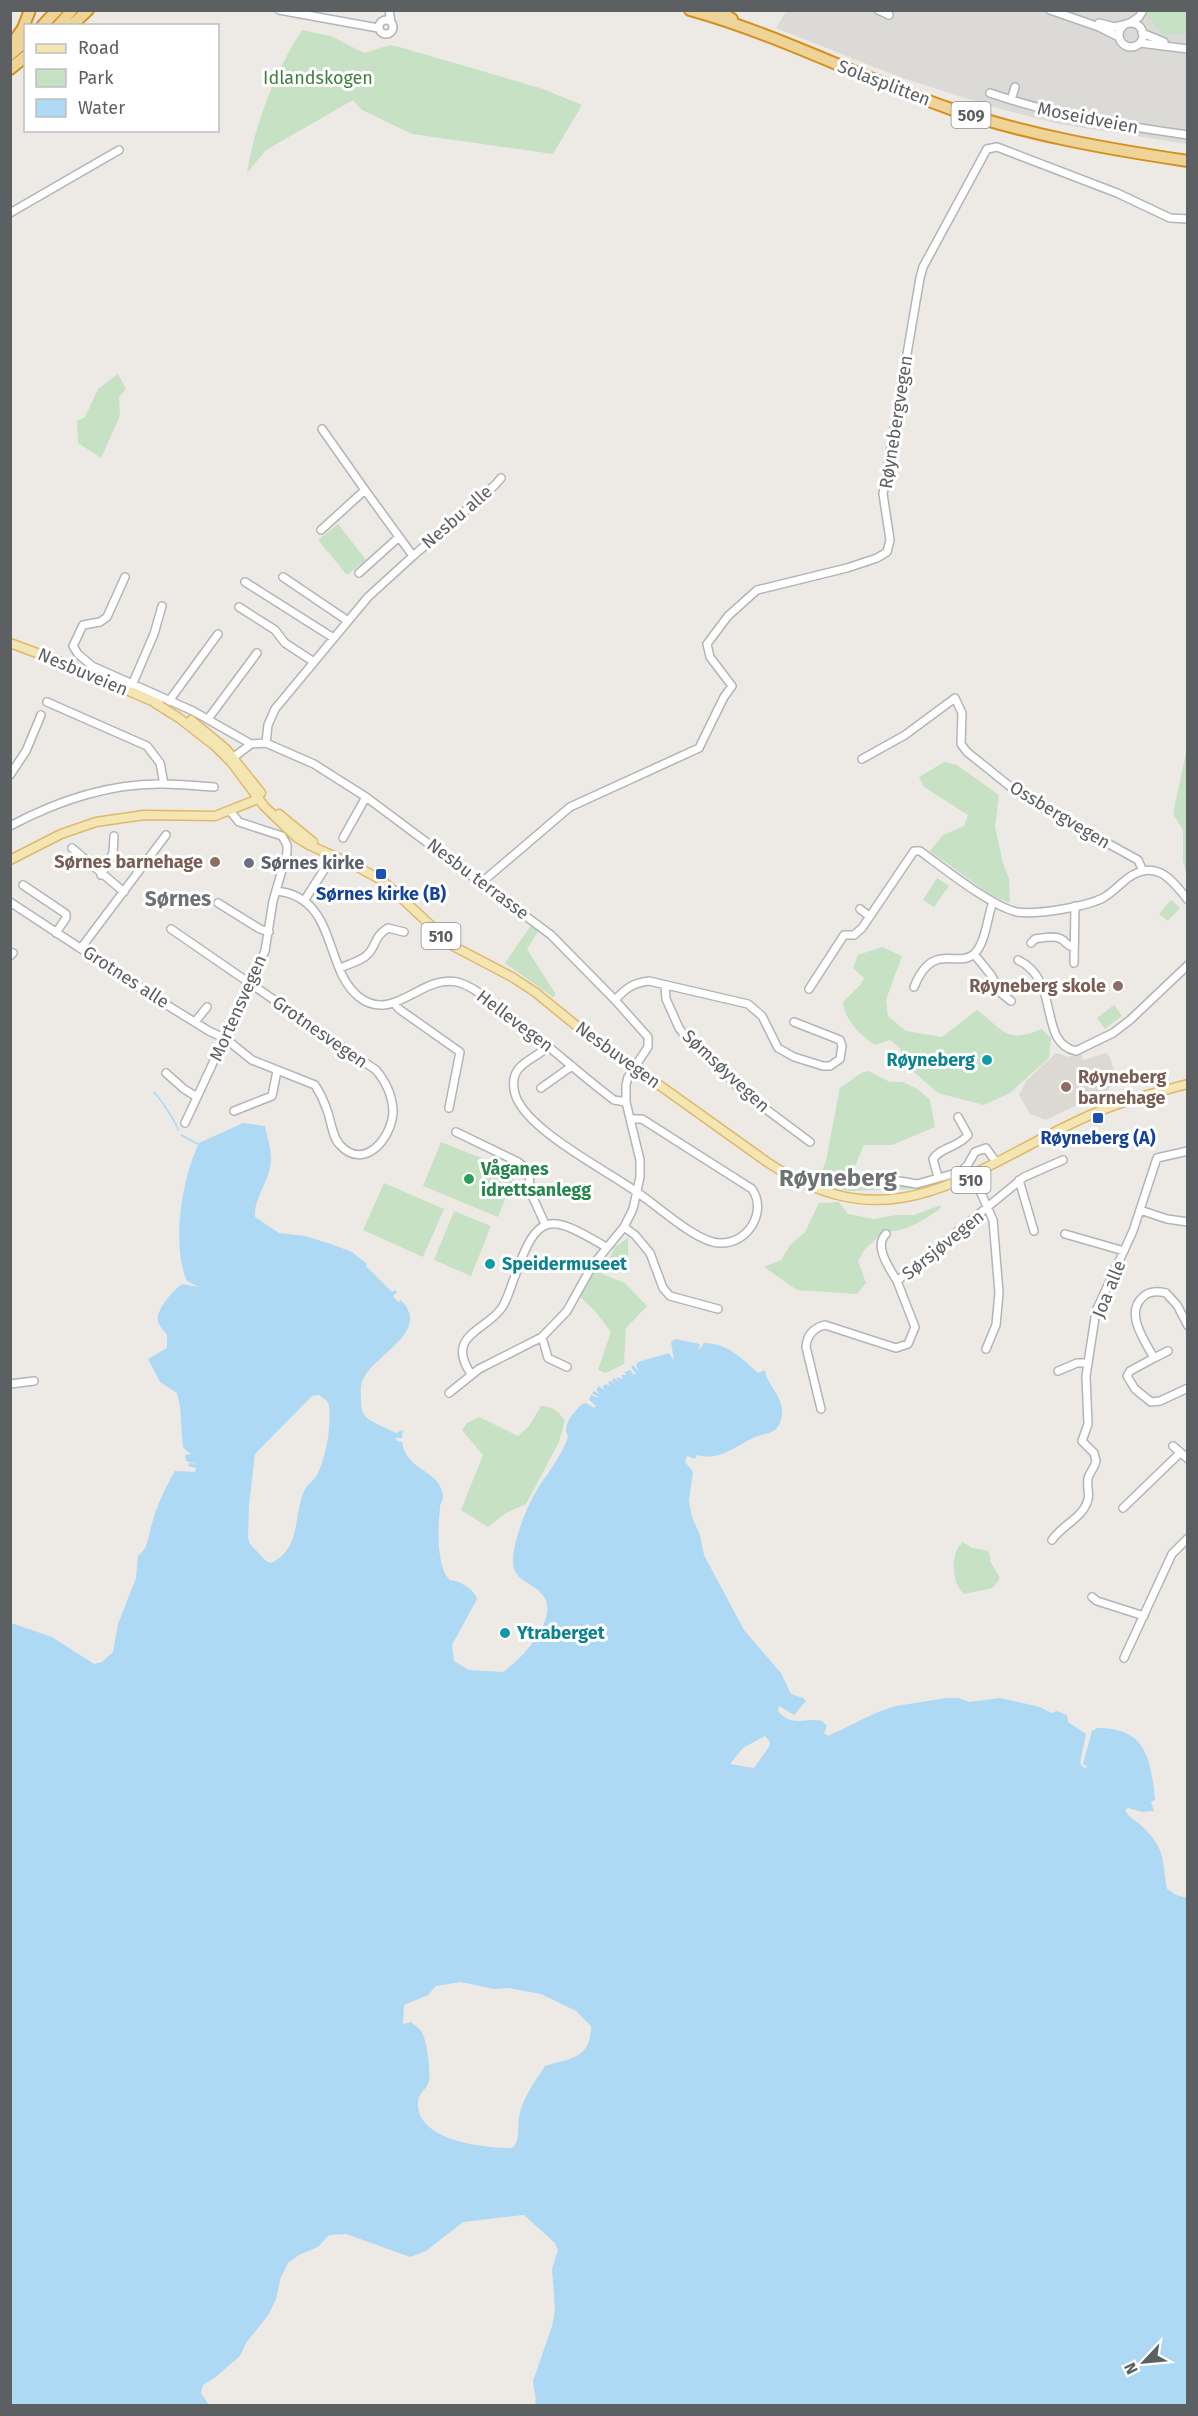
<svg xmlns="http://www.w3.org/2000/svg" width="1198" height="2416" font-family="'Fira Sans',sans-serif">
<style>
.industrial{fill:#dcdad7}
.education{fill:#dcd9d3}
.green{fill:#c6e1c4}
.water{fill:#aed9f4;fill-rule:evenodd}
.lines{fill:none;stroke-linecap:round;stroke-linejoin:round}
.stream{stroke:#aed9f4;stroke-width:1.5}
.minor-casing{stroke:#b2b5b8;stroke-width:10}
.major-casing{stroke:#dfb86b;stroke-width:11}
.highway-casing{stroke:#d4901d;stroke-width:14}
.minor{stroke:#fff;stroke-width:7}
.major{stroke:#f4e6b2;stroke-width:8}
.highway{stroke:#efd499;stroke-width:10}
.education-dot{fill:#8d6e63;stroke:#fff;stroke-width:2}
.worship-dot{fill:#6b7280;stroke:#fff;stroke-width:2}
.transit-dot{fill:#1a4fb4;stroke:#fff;stroke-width:2}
.culture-dot{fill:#0f9aa8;stroke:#fff;stroke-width:2}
.leisure-dot{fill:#2e9e5b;stroke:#fff;stroke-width:2}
.labels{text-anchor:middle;stroke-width:6;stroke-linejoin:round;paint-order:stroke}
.shield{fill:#fff;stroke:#8d9092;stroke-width:1.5}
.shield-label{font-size:16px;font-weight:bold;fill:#5c6063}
.park-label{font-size:18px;fill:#417f40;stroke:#fff}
.street-label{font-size:18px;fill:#5c6063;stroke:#fff}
.education-label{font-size:18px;font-weight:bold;fill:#785e54;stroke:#fff;text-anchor:end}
.worship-label{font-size:18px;font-weight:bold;fill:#5b616d;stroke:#fff;text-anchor:start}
.transit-label{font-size:18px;font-weight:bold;fill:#164399;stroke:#fff}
.culture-label{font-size:18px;font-weight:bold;fill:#0d838f;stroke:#fff;text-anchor:start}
.leisure-label{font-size:18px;font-weight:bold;fill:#27864d;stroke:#fff;text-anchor:start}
.quarter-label{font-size:21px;font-weight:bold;fill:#6e7275;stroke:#fff}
.district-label{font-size:24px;font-weight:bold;fill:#6e7275;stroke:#fff}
</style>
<rect width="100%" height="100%" fill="#edeae5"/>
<path class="industrial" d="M 787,10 L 1187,11 L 1187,144 L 1059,124 L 997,108 L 902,78 L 776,28 Z"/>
<path class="education" d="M 1056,1053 L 1069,1057 L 1081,1053 L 1083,1060 L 1106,1053 L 1110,1058 L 1116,1076 L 1104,1096 L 1075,1106 L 1046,1120 L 1030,1114 L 1019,1095 L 1026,1081 Z"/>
<path class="green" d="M 1137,11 L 1186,11 L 1187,34 L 1162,35 L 1149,17 Z
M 302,30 L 331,36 L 364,53 L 390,45 L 403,48 L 543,89 L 582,105 L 553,154 L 412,134 L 362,110 L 353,100 L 266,150 L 247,173 C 255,123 275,72 302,30 Z
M 118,374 L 126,389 L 119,397 L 120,416 L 101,458 L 78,443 L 77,421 L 85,417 L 98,389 Z
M 338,524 L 366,560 L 347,575 L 318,540 Z
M 1187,748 L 1187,876 L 1183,861 L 1183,830 L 1173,814 Z
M 944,762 L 957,765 L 999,795 L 995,827 L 1003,863 L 1009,879 L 1010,903 L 992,896 L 930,851 L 943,835 L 964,826 L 968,815 L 924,787 L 919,777 Z
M 937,878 L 949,886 L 934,907 L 923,900 Z
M 1171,900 L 1180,908 L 1168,921 L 1159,914 Z
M 532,924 L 539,930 L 527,949 L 555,993 L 554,998 L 505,963 Z
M 882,947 L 902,956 L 886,1000 L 888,1016 L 906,1031 L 942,1037 L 977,1010 C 1005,1031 1005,1044 1042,1029 L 1051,1038 L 1049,1058 L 1010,1093 L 984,1105 L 938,1093 L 900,1060 L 901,1049 L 890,1040 L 875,1045 C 860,1035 845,1021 843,1002 L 860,985 L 864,978 L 853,968 L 858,955 Z
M 1114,1005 L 1122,1016 L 1105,1029 L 1097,1018 Z
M 868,1071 L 890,1082 L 903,1082 L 919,1090 L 930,1100 L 935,1127 L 892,1145 L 864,1145 L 850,1177 L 867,1183 L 918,1186 L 920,1189 L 850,1191 L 833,1188 L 824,1178 L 818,1180 L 826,1161 L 840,1087 C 851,1083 856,1073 868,1071 Z
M 441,1142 L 516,1172 L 498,1217 L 423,1186 Z
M 384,1183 L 444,1209 L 423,1257 L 363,1230 Z
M 839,1202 L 848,1214 L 874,1219 L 896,1215 L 914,1215 L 941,1205 L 940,1209 C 922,1221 906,1232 883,1232 L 865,1249 L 858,1261 L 866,1283 L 857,1294 L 797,1290 L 764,1267 L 781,1260 L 790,1245 L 805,1232 L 819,1203 Z
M 454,1211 L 491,1226 L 471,1276 L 434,1260 Z
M 628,1238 L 628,1274 L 606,1267 L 615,1247 Z
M 595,1271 L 625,1283 L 647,1306 L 626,1328 L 624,1364 L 606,1373 L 598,1370 L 611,1332 L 595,1311 L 579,1296 Z
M 541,1406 C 552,1405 558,1412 565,1420 L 559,1442 L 526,1504 L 506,1513 L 488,1527 L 461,1510 L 483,1455 L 462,1430 L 467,1423 L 479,1417 L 518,1436 L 529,1426 Z
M 963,1542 L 972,1548 L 988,1551 L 990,1555 L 990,1561 L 1000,1578 L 993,1588 L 964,1594 C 951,1584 950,1552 963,1542 Z"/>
<path class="water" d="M 243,1123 L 265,1126 C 268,1140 273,1154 270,1168 C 267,1184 253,1201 255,1217 L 279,1233 L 305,1236 L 331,1244 L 352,1252 L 367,1264 L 366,1266 L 392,1292 L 395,1290 L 397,1292 L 393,1296 L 398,1302 L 401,1300 C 433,1333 371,1355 362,1382 C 360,1388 361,1395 361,1401 C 361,1407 362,1413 367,1418 C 375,1424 387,1428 396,1433 L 403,1430 L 402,1438 L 395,1438 L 397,1441 L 402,1442 C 406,1471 439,1469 443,1495 C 444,1500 440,1503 440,1508 C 438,1526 436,1567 450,1580 C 460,1581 474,1589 477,1599 L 452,1645 L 454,1661 L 469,1670 L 503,1672 C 520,1661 559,1619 544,1597 C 534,1581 513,1583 513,1561 C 513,1539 530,1497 544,1479 C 552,1468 562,1453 567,1440 C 569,1432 567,1438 566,1431 C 566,1420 575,1411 582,1404 L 586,1403 L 594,1408 L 596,1406 L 589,1400 L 591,1395 L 600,1398 L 592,1393 L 594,1391 L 600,1394 L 596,1390 L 599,1386 L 604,1390 L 603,1386 L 606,1384 L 610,1386 L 608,1382 L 611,1381 L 615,1385 L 612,1380 L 614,1378 L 619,1382 L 616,1377 L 623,1379 L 621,1375 L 627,1375 L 624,1372 L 630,1370 L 633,1374 L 636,1374 L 631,1367 L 633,1365 L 639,1372 L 636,1365 L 638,1362 L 669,1353 L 674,1361 L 671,1342 L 675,1339 L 700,1344 L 698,1351 L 704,1343 C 727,1343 742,1358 758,1373 L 765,1370 C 766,1384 783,1395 782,1413 C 782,1418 780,1426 775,1430 C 770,1434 763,1434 758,1436 C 737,1444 721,1462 697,1455 L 695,1459 L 687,1456 L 685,1462 L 693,1472 L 689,1501 L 692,1517 L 700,1535 L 704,1555 L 744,1630 L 781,1673 L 791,1694 L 803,1698 L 806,1701 L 794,1715 L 779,1706 L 778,1711 C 793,1728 802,1717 822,1721 L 827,1726 L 824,1733 L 828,1736 L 878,1712 L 896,1706 L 947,1698 L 958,1698 L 969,1702 L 1000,1698 L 1040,1707 L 1051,1713 L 1057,1711 L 1067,1715 L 1068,1722 L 1086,1734 L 1080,1763 L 1084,1768 L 1088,1767 L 1083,1764 L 1092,1731 L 1097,1728 C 1146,1727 1151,1759 1155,1800 L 1151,1802 L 1154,1811 L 1142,1812 L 1128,1808 L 1125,1810 C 1129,1818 1137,1821 1143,1827 C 1166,1850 1162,1860 1167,1889 L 1176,1895 L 1187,1898 L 1187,2405 L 535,2405 C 537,2395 533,2389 533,2381 L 552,2326 L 555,2309 L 552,2269 L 558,2250 L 555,2243 L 524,2215 L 463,2222 L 426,2251 L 410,2257 L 346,2234 L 329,2235 L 318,2247 L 299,2255 L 288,2263 L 281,2277 L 276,2299 L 269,2314 L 246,2343 L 240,2356 L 213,2379 L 203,2385 L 201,2393 L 209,2405 L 11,2405 L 11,1623 L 52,1637 L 94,1664 L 102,1662 L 113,1652 L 118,1624 L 136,1578 L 138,1556 C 148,1548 148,1538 151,1527 C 156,1507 165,1488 175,1471 L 195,1472 L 196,1468 L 188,1466 L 189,1463 L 198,1465 L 186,1461 L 185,1455 L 191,1454 L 183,1448 L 180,1406 L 177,1393 L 160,1382 L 148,1359 L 167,1348 L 167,1335 C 164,1331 160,1327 158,1322 C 155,1310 173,1291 182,1284 L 199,1287 L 187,1281 C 171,1245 182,1178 199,1143 ZM 319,1395 L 327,1401 L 329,1405 C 331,1428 327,1452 318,1473 C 315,1480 307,1484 304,1491 C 293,1518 301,1549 271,1563 L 266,1561 L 250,1544 L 248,1537 L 249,1505 L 255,1454 L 312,1396 ZM 765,1736 L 770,1742 L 769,1747 L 754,1768 L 730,1764 L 743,1748 ZM 461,1982 L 494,1989 L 508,1988 L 541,1994 L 576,2011 L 591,2026 C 591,2060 569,2058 545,2066 C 535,2081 522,2099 519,2117 C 517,2127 521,2141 512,2148 C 483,2148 415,2141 418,2101 C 419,2093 427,2089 429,2081 C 431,2072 427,2039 421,2031 C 419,2028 414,2025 411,2022 L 403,2024 L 404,2005 L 428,1995 L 436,1986 Z"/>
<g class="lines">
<path class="stream" d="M 154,1092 C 159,1097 178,1125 178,1130
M 181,1135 L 198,1144"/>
<defs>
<path id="minor" d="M 279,10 L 378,28
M 389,10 L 391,22
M 878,10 L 889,15
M 1050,10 L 1099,27 L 1119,37
M379 27a7 7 0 1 1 14 0a7 7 0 1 1-14 0Z
M 1099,23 L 1114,27 L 1123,25
M 1130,23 L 1139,17 L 1143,10
M1119 35a12 12 0 1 1 24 0a12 12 0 1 1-24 0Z
M 1142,33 L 1164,42
M 1140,43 L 1188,49
M 990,93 C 1057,116 1118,125 1188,135
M 1011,100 L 1015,87
M 10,213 L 119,150
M 322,429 L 365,490
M 413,556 L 495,485 L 501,478
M 359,573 L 399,537
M 125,577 L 107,617 L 100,622 L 83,625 L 73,646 L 78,654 L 92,666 L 193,711 L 251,744
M 283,577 L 348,621
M 245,582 L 332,637
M 239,607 L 275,630 L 285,643 L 314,662
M 132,685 L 154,634 L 162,606
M 169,701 L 218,634
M 47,702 L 147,746 L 160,763 L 164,784
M 208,719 L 257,653
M 266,743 L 268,725 L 275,709 L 368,597 L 413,556 L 365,490 L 321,530
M 862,759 L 905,735 L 955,698 L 962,713 L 961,744 L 967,752 L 1022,796 L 1138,860 L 1143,871
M 232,762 L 234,757 L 251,744 L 266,743 L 314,764 L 366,797 L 551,935 L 615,1000 L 648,1037 L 648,1047 L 628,1077 L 626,1085 L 626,1102 L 640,1160 L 640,1177 L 633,1209 L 624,1227 L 592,1266 L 567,1311 L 542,1337 L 479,1369 L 449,1393
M 10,775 L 26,751 L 41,715
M 10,826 C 57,801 109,783 163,784 C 180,784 197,786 214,787
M 343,838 L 366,797
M 72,848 L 124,892
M 101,875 L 113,853 L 114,836
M 482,882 L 570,807 L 699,748 L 724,697 L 732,686 L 710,657 L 707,644 L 728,616 L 757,590 L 847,568 L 877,558 L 887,552 L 890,540 L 883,494 L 920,278 L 923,267 L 987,149 L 997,147 L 1117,193 L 1170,218 L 1188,219
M 23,885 L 66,914 L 66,918 L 56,933
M 276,891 C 338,897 323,969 359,997 C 393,1024 422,974 457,982 C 476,987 491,1003 507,1014 C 544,1041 577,1072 614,1100 L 626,1102
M 304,901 L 324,870
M 10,902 L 162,1002 L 209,1031 L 226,1039 L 252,1060 L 315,1085 C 320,1093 324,1101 327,1110 C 331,1120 332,1137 340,1145 C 364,1171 391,1139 393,1113 C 393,1097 386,1082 376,1070 L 171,929
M 218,903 L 260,929 L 269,932
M 860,909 L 869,916
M 1031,943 L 1035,939 C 1042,938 1054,935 1061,939 C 1067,942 1066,946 1074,947
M 81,948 L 166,835
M 974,954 L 991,975 L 1001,993 L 1011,1001
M 10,956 L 13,953
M 1018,960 C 1062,981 1037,1043 1076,1051 L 1113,1033 L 1130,1020 L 1188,965
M 1074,963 L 1075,906
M 340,968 C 349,964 361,961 367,955 C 377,946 373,937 388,928 L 404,932
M 665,985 L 666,999 L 679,1028 L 685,1036 L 717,1064 L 739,1089 L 810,1142
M 914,987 C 933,940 957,969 974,954 C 986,943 987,917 993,902
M 809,989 L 844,935 L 854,935 L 862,928 L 914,851 L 920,851 C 942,867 992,907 1017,912 C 1036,915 1085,907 1103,898 C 1112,893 1120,884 1128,878 C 1156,858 1172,880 1188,900
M 615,1000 C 626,988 633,983 649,981 L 748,1004 L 762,1016 L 778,1048 L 794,1057 L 823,1066 L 830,1066 L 840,1059 L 842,1046 L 840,1040 L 794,1022
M 395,1004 L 399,1009 L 460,1052 L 449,1108
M 195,1022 L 207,1007
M 548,1046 C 534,1061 510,1063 514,1089 C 518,1127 609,1171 638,1193 C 658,1206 696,1242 719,1243 C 747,1245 768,1212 752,1189 L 642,1119 L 631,1119
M 166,1073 L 184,1089 L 197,1097
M 541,1088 L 572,1066
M 234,1111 L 272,1096 L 277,1071
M 185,1123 L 265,951 L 273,901 L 287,853 L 287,845 L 282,836 L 239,822 L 230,811
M 456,1132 L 518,1162 L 530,1171 L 529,1189 L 545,1224
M 973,1175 L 993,1220 L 999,1293 L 996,1325 L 986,1349
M 870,1176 L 917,1184 L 960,1172 L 967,1166 L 975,1152 L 986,1148 L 996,1162
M 938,1177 L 933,1159 C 941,1147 959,1147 968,1135 L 958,1117
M 1019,1180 L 1034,1231
M 1140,1210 L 1167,1219 L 1188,1222
M 624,1227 L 635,1235 L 650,1253 L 663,1288 L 670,1296 L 718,1309
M 886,1234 C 873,1246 890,1269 897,1281
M 1065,1234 L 1124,1251
M 1188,1326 L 1177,1305 L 1166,1293 C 1158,1291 1149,1291 1143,1297 C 1124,1313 1145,1341 1154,1358 L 1130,1371 L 1127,1376 L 1135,1389 L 1151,1402 L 1160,1401 L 1188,1388
M 542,1337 L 548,1358 L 567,1367
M 1154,1358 L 1168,1351
M 1058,1371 L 1077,1363 L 1087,1363
M 471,1374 C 444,1334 488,1331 503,1306 C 508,1297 511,1286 515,1276 C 538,1210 550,1214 606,1247
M 10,1384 L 34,1381
M 821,1409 L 806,1347 C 807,1335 813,1328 825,1325 L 896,1348 L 908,1344 L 915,1327 L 897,1281 L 1024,1177 L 1063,1160
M 1173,1446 L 1188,1459
M 1123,1508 L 1180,1453
M 1052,1540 C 1061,1527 1074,1522 1083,1510 C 1093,1495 1086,1491 1088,1478 C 1090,1472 1095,1467 1096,1461 L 1094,1453 L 1082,1441 L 1088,1424 L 1086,1376 L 1096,1311 L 1133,1231 L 1157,1158 L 1188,1151
M 1092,1597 L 1097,1601 L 1144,1616
M 1124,1658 L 1172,1554 L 1188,1538"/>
<path id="major" d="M 10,643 L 61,662 L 159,704
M 155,703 L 179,718 L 215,746 L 232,763 L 264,806 L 296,837 L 309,845 L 354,865 L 383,881 L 453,946 L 512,977 L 535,992 L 578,1027 L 767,1162 C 890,1244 963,1175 1075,1122 C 1111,1104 1149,1094 1188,1084
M 191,720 L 226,749 L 261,793
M 279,814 L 313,842
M 10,860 L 61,834 L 96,822 L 144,815 L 215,816 L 258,799 L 259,795"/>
<path id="highway" d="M 690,10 C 780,35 863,79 951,109 C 1028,135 1107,149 1188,161
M 717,10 L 732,19
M 42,26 L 57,10
M 58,26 L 72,10
M 71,26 L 88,10
M 10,47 L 23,28 L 30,10
M 10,55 L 26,41
M 10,69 L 26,56"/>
</defs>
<use href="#minor" class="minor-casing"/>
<use href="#major" class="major-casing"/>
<use href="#highway" class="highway-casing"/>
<use href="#minor" class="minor"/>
<use href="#major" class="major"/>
<use href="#highway" class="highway"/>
</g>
<g class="education-dot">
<circle cx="215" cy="862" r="6"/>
<circle cx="1118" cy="986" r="6"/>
<circle cx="1066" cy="1087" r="6"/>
</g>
<circle class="worship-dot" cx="249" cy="863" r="6"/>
<g class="transit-dot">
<rect x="375" y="868" width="12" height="12" rx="3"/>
<rect x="1092" y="1112" width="12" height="12" rx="3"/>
</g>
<g class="culture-dot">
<circle cx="987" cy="1060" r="6"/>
<circle cx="490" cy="1264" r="6"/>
<circle cx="505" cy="1633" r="6"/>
</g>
<circle class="leisure-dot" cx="469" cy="1179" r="6"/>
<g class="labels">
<g class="shield">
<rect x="951.5" y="102" width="39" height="26" rx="4.5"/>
<rect x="421.5" y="923" width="39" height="26" rx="4.5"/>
<rect x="951.5" y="1167" width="39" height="26" rx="4.5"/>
</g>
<g class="shield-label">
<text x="971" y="121">509</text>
<text x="441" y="942">510</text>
<text x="971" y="1186">510</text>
</g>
<g class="park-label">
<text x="318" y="84">Idlandskogen</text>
</g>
<g class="street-label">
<text transform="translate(884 83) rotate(21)" y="6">Solasplitten</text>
<text transform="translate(1088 118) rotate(11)" y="6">Moseidveien</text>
<text transform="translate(896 422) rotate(-81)" y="6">Røynebergvegen</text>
<text transform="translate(457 517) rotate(-41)" y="6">Nesbu alle</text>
<text transform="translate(83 672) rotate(23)" y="6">Nesbuveien</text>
<text transform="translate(1060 815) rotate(31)" y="6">Ossbergvegen</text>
<text transform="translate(478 879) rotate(37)" y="6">Nesbu terrasse</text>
<text transform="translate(126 977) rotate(33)" y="6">Grotnes alle</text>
<text transform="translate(238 1008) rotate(-66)" y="6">Mortensvegen</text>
<text transform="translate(515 1021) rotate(37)" y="6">Hellevegen</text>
<text transform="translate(320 1032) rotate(35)" y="6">Grotnesvegen</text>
<text transform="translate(618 1055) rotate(36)" y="6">Nesbuvegen</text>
<text transform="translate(726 1071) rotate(43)" y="6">Sømsøyvegen</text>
<text transform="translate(943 1245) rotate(-39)" y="6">Sørsjøvegen</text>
<text transform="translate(1109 1289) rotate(-68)" y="6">Joa alle</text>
</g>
<g class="education-label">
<text x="203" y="868">Sørnes barnehage</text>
<text x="1106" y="992">Røyneberg skole</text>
<text x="1078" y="1083" text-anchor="start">Røyneberg<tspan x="1078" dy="21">barnehage</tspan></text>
</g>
<g class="worship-label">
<text x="261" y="869">Sørnes kirke</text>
</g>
<g class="transit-label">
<text x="381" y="900">Sørnes kirke (B)</text>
<text x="1098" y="1144">Røyneberg (A)</text>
</g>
<g class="culture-label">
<text x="975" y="1066" text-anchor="end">Røyneberg</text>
<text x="502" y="1270">Speidermuseet</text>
<text x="517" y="1639">Ytraberget</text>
</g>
<g class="leisure-label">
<text x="481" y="1175">Våganes<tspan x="481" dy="21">idrettsanlegg</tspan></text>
</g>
<g class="quarter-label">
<text x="178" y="906">Sørnes</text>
</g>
<g class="district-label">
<text x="838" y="1186">Røyneberg</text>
</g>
</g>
<rect width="1198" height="2416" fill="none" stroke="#5c6063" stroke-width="24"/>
<rect x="24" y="24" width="195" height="108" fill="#ffffff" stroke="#bebfc1" stroke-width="1.5"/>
<rect x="36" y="44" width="30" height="9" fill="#f4e6b2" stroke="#bebfc1" stroke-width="1.5"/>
<text x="78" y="54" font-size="18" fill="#5c6063">Road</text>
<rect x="36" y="69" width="30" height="18" fill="#c6e1c4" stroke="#bebfc1" stroke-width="1.5"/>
<text x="78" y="84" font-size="18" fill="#5c6063">Park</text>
<rect x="36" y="99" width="30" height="18" fill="#aed9f4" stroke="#bebfc1" stroke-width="1.5"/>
<text x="78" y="114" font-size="18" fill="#5c6063">Water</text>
<g transform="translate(1144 2362) rotate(244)" stroke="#ffffff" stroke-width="4.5" paint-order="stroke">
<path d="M0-4.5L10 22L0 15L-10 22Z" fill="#5c6063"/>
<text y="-9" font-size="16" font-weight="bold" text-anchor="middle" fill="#5c6063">N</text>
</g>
</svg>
